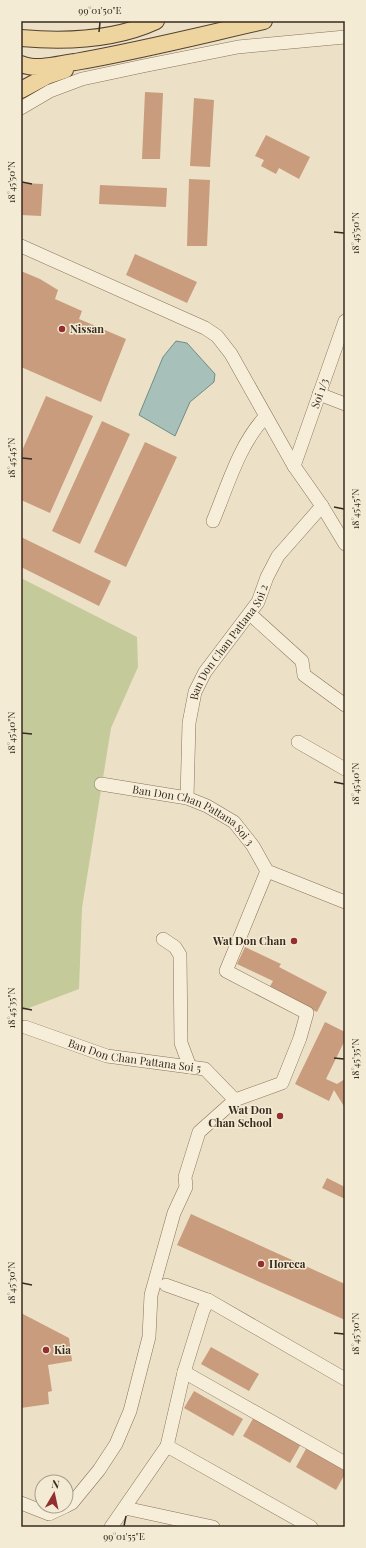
<svg xmlns="http://www.w3.org/2000/svg" width="366" height="1548" font-family="'Playfair Display',serif">
<style>
.green{fill:#c5ca9a}
.water{fill:#a7c0b9;stroke:#6e8e86}
.building{fill:#c99c7d}
.lines{fill:none;stroke-linecap:round;stroke-linejoin:round}
.minor-casing{stroke:#87735c;stroke-width:14}
.major-casing{stroke:#554130;stroke-width:18}
.minor{stroke:#f7eed9;stroke-width:13}
.major{stroke:#eed5a0;stroke-width:16}
.ticks{fill:none;stroke:#382b20;stroke-width:1.5}
.poi-dot{fill:#942f30;stroke:#f4ebd5;stroke-width:1.5}
.labels{text-anchor:middle;stroke-width:3;stroke-linejoin:round;paint-order:stroke}
.poi-label{font-size:11px;font-weight:bold;fill:#382b20;stroke:#f4ebd5;text-anchor:start}
.street-label{font-size:11px;fill:#382b20;stroke:#f4ebd5}
.neatline{fill:none;stroke:#382b20;stroke-width:1.5}
.ticks-label{font-size:10px;text-anchor:middle;fill:#382b20}
</style>
<rect width="100%" height="100%" fill="#ece1c6"/>
<path class="green" d="M 21,578 L 137,637 L 138,667 L 111,728 L 82,908 L 79,989 L 21,1011 Z"/>
<path class="water" d="M 176,341 L 187,343 L 215,374 L 214,382 L 190,402 L 175,436 L 139,415 L 163,357 Z"/>
<path class="building" d="M 145,92 L 163,93 L 160,159 L 142,159 Z
M 194,98 L 214,100 L 210,167 L 190,166 Z
M 266,135 L 310,157 L 299,179 L 279,168 L 276,174 L 261,166 L 264,160 L 255,156 Z
M 189,179 L 210,180 L 207,246 L 187,246 Z
M 21,183 L 43,184 L 41,216 L 21,215 Z
M 100,185 L 167,188 L 166,207 L 99,204 Z
M 135,254 L 197,282 L 187,303 L 126,275 Z
M 21,271 L 40,279 L 58,290 L 55,299 L 82,311 L 79,319 L 126,339 L 101,402 L 21,367 Z
M 46,396 L 93,416 L 50,513 L 21,500 L 21,453 Z
M 102,421 L 130,434 L 80,544 L 52,531 Z
M 145,442 L 177,457 L 126,567 L 94,552 Z
M 21,537 L 111,581 L 99,606 L 21,567 Z
M 245,947 L 281,964 L 279,967 L 327,992 L 317,1012 L 269,988 L 273,981 L 237,964 Z
M 325,1022 L 345,1032 L 345,1040 L 326,1079 L 337,1084 L 345,1079 L 345,1108 L 334,1090 L 329,1101 L 295,1084 Z
M 327,1178 L 345,1187 L 345,1199 L 322,1188 Z
M 191,1214 L 345,1284 L 345,1320 L 177,1245 Z
M 21,1313 L 69,1338 L 72,1361 L 48,1365 L 52,1391 L 48,1392 L 49,1404 L 21,1408 Z
M 211,1347 L 259,1374 L 249,1391 L 201,1364 Z
M 194,1391 L 243,1419 L 233,1436 L 184,1408 Z
M 254,1417 L 301,1444 L 290,1463 L 243,1436 Z
M 307,1447 L 345,1469 L 345,1474 L 336,1490 L 296,1467 Z"/>
<g class="lines">
<defs>
<g id="minor">
<path d="M 21,108 L 50,91 L 82,79 L 143,66 L 238,47 L 345,37"/>
<path d="M 21,246 L 205,328 L 217,336 L 231,354 L 294,466 L 322,506 L 345,544"/>
<path d="M 319,394 L 345,404"/>
<path id="s1" d="M 294,466 L 345,321"/>
<path d="M 213,521 C 228,485 239,445 265,417"/>
<path d="M 250,614 L 302,661 L 304,675 L 345,705"/>
<path d="M 298,742 L 345,769"/>
<path id="s2" d="M 101,784 L 187,798 L 207,806 L 234,822 L 253,846 L 267,871"/>
<path id="s3" d="M 187,798 L 189,723 L 195,692 L 205,672 L 258,602 L 267,577 L 278,556 L 322,506"/>
<path d="M 267,871 L 345,902"/>
<path d="M 163,939 L 175,947 L 180,955 L 181,1043 L 190,1067"/>
<path id="s4" d="M 25,1027 L 107,1056 L 205,1069 L 235,1100"/>
<path d="M 166,1285 L 208,1300"/>
<path d="M 184,1372 L 345,1463"/>
<path d="M 167,1446 L 311,1527"/>
<path d="M 21,1503 L 49,1514 L 66,1506"/>
<path d="M 66,1506 L 72,1503 L 99,1470 L 116,1444 L 130,1411 L 149,1337 L 151,1295 L 174,1213 L 186,1187 L 185,1177 L 199,1132 L 235,1100 L 282,1083 L 300,1038 L 307,1013 L 226,971 L 267,871"/>
<path d="M 125,1508 L 213,1527"/>
<path d="M 111,1527 L 167,1446 L 184,1372 L 203,1311 L 208,1300 L 345,1379"/>
</g>
<path id="major" d="M 21,38 C 66,42 115,40 156,21
M 21,64 C 37,71 59,64 75,62 C 139,51 202,35 264,21
M 21,90 L 47,76 L 65,70"/>
</defs>
<use href="#minor" class="minor-casing"/>
<use href="#major" class="major-casing"/>
<use href="#minor" class="minor"/>
<use href="#major" class="major"/>
</g>
<path class="ticks" d="M 99,32 L 100,22M 22,182 L 32,184M 334,232 L 344,233M 22,458 L 32,459M 334,507 L 344,509M 22,733 L 32,734M 334,782 L 344,784M 22,1008 L 32,1010M 334,1058 L 344,1059M 22,1283 L 32,1285M 334,1333 L 344,1334M 124,1526 L 126,1516"/>
<g class="poi-dot">
<circle cx="62" cy="329" r="4"/>
<circle cx="294" cy="941" r="4"/>
<circle cx="280" cy="1116" r="4"/>
<circle cx="261" cy="1264" r="4"/>
<circle cx="46" cy="1350" r="4"/>
</g>
<g class="labels">
<g class="poi-label">
<text x="70" y="333">Nissan</text>
<text x="286" y="945" text-anchor="end">Wat Don Chan</text>
<text x="272" y="1114" text-anchor="end">Wat Don<tspan x="272" dy="13">Chan School</tspan></text>
<text x="269" y="1268">Horeca</text>
<text x="54" y="1354">Kia</text>
</g>
<g class="street-label">
<text dy="4" stroke="none"><textPath href="#s1" startOffset="77">Soi 1/3</textPath></text>
<text dy="4" stroke="none"><textPath href="#s3" startOffset="167">Ban Don Chan Pattana Soi 2</textPath></text>
<text dy="4" stroke="none"><textPath href="#s2" startOffset="100">Ban Don Chan Pattana Soi 3</textPath></text>
<text dy="4" stroke="none"><textPath href="#s4" startOffset="114">Ban Don Chan Pattana Soi 5</textPath></text>
</g>
</g>
<rect width="366" height="1548" fill="none" stroke="#f4ebd5" stroke-width="44"/>
<g transform="translate(54 1494) rotate(9)"><circle r="19" fill="#f4ebd5" stroke="#a99e8d"/>
<path d="M0-3L7 15L0 10L-7 15Z" fill="#942f30"/>
<text y="-6" font-size="11" font-weight="bold" text-anchor="middle" fill="#382b20">N</text>
</g>
<rect x="22" y="22" width="322" height="1504" class="neatline"/>
<g class="ticks-label">
<text x="100" y="14">99°01'50"E</text>
<text transform="translate(11 182) rotate(-90)" y="4">18°45'50"N</text>
<text transform="translate(355 233) rotate(-90)" y="4">18°45'50"N</text>
<text transform="translate(11 458) rotate(-90)" y="4">18°45'45"N</text>
<text transform="translate(355 509) rotate(-90)" y="4">18°45'45"N</text>
<text transform="translate(11 733) rotate(-90)" y="4">18°45'40"N</text>
<text transform="translate(355 784) rotate(-90)" y="4">18°45'40"N</text>
<text transform="translate(11 1008) rotate(-90)" y="4">18°45'35"N</text>
<text transform="translate(355 1059) rotate(-90)" y="4">18°45'35"N</text>
<text transform="translate(11 1283) rotate(-90)" y="4">18°45'30"N</text>
<text transform="translate(355 1334) rotate(-90)" y="4">18°45'30"N</text>
<text x="124" y="1540">99°01'55"E</text>
</g>
</svg>
